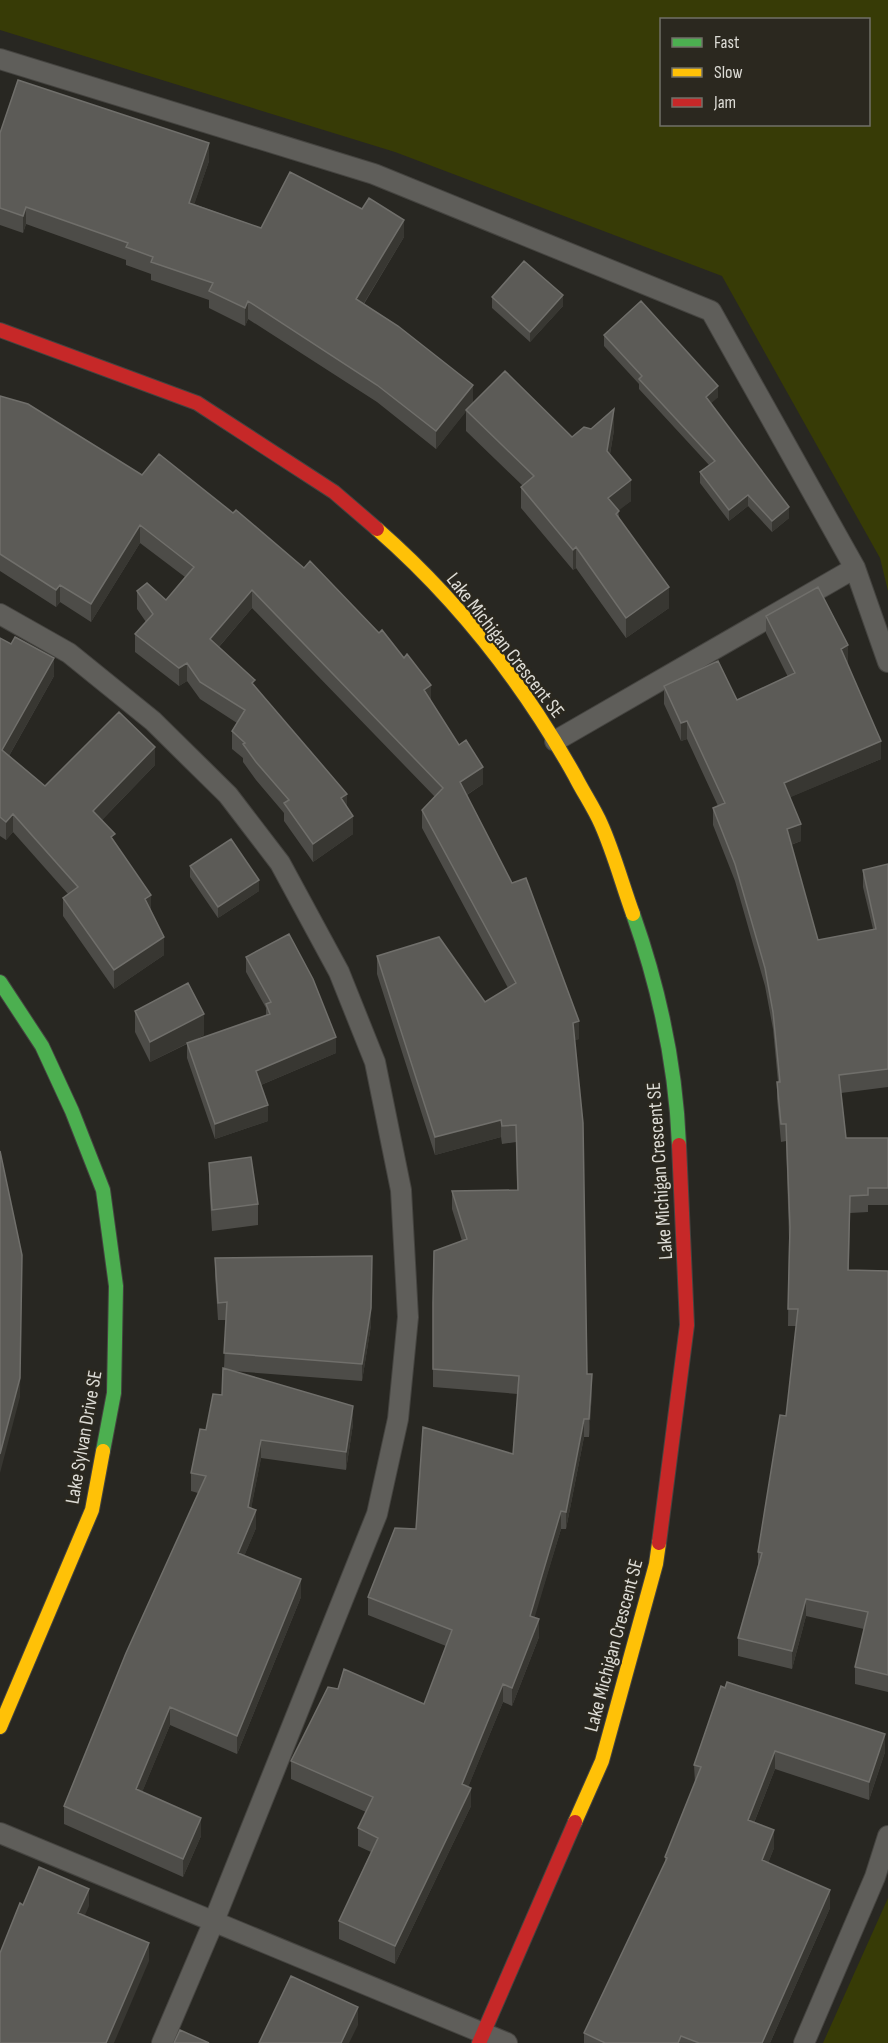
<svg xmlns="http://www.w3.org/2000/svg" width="888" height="2043" font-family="'Sofia Sans Condensed',sans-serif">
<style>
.green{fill:#373b06;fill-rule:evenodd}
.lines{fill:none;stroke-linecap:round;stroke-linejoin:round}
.lane-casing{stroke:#454440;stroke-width:22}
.fast-casing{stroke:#454440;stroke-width:16}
.slow-casing{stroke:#454440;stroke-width:16}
.jam-casing{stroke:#454440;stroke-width:16}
.lane{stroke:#5f5e5a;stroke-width:20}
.fast{stroke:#4caf50;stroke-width:14}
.slow{stroke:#ffc107;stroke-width:14}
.jam{stroke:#c62828;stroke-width:14}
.wall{fill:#4d4c48}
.shaded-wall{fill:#383732}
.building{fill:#5c5b57;stroke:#706f6b;stroke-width:1.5}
.labels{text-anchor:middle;stroke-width:4.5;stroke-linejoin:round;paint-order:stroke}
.street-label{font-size:20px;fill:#dcdbd5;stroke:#2b281f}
</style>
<rect width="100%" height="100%" fill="#282722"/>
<path class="green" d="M 0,0 L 888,0 L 888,591 L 880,558 L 722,276 L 395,152 L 0,30 ZM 662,20 L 868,20 L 868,124 L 662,124 Z
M 888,1898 L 888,2043 L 823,2043 Z"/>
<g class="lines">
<defs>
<path id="lane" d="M 0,59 L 374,174 L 711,311 L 855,568 L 888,662
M 0,614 L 69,653 L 153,721 L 228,795 L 280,863 L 339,972 L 375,1062 L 401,1190 L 408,1317 L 398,1419 L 377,1514 L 214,1921 L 162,2043
M 555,741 L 855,568
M 0,1833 L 507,2043
M 804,2043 L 875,1877 L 888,1836"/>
<path id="fast" d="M 633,914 C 659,988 676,1067 679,1145
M 0,982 L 42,1046 L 72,1111 L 103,1190 L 116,1286 L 114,1393 L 103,1451"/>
<path id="slow" d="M 377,529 C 457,599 523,683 575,776 C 583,792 594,808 601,824 C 614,853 622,884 633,914
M 0,1727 L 92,1510 L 103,1451
M 575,1822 L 602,1761 L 656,1564 L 659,1543"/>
<path id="jam" d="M 0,330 L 197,403 L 334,492 L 377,529
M 659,1543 L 687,1325 L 679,1145
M 479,2043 L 575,1822"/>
</defs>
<use href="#lane" class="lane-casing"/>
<use href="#fast" class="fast-casing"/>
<use href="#slow" class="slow-casing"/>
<use href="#jam" class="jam-casing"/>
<use href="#lane" class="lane"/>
<use href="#fast" class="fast"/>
<use href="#slow" class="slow"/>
<use href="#jam" class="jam"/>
</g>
<path class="wall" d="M 0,133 L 209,161 L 194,204 L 261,228 L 404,237 L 364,304 L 473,403 L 572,437 L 591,429 L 614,430 L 610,454 L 631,501 L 618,510 L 619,517 L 669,608 L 626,638 L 576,568 L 573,570 L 521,508 L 521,487 L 523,486 L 466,431 L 466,411 L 436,449 L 377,402 L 248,319 L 245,326 L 209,308 L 209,300 L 151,280 L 151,274 L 126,265 L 126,260 L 26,224 L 23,233 L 0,225 Z
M 492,297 L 563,306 L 530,342 L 492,308 Z
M 604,335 L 718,397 L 711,403 L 789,518 L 772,532 L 748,506 L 729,521 L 700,483 L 700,472 L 709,465 L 639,389 L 639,384 L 604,346 Z
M 0,396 L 431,701 L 483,784 L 467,795 L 579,1039 L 574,1040 L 587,1374 L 592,1392 L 589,1437 L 584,1437 L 566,1529 L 561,1529 L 534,1617 L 539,1637 L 512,1706 L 503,1702 L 468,1787 L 471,1806 L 395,1964 L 339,1939 L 339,1921 L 371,1852 L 358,1846 L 358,1828 L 366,1812 L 291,1779 L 291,1761 L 424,1704 L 446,1646 L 368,1615 L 368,1597 L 416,1529 L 513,1454 L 518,1394 L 433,1387 L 433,1303 L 462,1241 L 452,1209 L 452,1191 L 517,1190 L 516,1142 L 502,1144 L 501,1137 L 435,1155 L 377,974 L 377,956 L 485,1002 L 508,988 L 422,828 L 422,810 L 435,797 L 252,608 L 219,647 L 255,687 L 347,807 L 353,834 L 313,862 L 284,821 L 284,813 L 256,780 L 243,762 L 243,758 L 232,749 L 232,731 L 237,723 L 200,699 L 187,681 L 179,686 L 135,652 L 135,634 L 146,622 L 137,609 L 137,591 L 166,600 L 185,577 L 140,543 L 91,622 L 60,602 L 56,607 L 0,571 Z
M 766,616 L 848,663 L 847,663 L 881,759 L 790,797 L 801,841 L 791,845 L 818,940 L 873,929 L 863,887 L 863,870 L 888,864 L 888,1087 L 841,1093 L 846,1138 L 888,1138 L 888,1205 L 868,1205 L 868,1212 L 850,1213 L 849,1270 L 888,1271 L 888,1692 L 855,1684 L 855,1667 L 864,1629 L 806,1616 L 792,1669 L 738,1656 L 738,1638 L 758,1566 L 758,1552 L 786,1416 L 796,1326 L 788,1326 L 789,1238 L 786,1141 L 781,1142 L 777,1099 L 777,1082 L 778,1082 L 773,1029 L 765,986 L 735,881 L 713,825 L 713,808 L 718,806 L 687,739 L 681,741 L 664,704 L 664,686 L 737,700 L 788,677 L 766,633 Z
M 0,638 L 54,676 L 9,756 L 45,786 L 155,765 L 102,820 L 151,911 L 164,955 L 114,989 L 63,916 L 63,898 L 68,894 L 13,832 L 6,840 L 0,836 Z
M 190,866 L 259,891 L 218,918 L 190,877 Z
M 246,957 L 336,1053 L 261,1085 L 268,1121 L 215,1139 L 187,1058 L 187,1044 L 150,1062 L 135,1032 L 135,1011 L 204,1035 L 192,1041 L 266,1016 L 266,1008 L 246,972 Z
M 209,1163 L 258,1204 L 258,1225 L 212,1231 L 209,1184 Z
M 215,1258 L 371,1325 L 362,1381 L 233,1371 L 353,1424 L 346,1470 L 261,1458 L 251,1508 L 256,1528 L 244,1556 L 301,1597 L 237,1754 L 170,1725 L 142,1792 L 201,1836 L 183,1877 L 64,1824 L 64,1806 L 198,1493 L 191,1491 L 191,1473 L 206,1430 L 222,1395 L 224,1368 L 226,1320 L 218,1320 L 215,1275 Z
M 721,1686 L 885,1752 L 869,1800 L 775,1769 L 754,1823 L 774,1848 L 768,1863 L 830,1908 L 770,2043 L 584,2043 L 584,2033 L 665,1863 L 665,1857 L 695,1783 L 694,1765 Z"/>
<path class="shaded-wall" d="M 209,143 L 209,161 L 189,220 L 189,203 Z
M 26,207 L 26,224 L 23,233 L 23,216 Z
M 404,220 L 404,237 L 356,316 L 356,299 Z
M 563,295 L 563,306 L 530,342 L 530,332 Z
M 248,301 L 248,319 L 245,326 L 245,308 Z
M 473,385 L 473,403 L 436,449 L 436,431 Z
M 718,386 L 718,397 L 706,408 L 706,397 Z
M 614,409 L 614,430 L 607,472 L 607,451 Z
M 631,480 L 631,501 L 608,519 L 608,498 Z
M 748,495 L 748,506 L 729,521 L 729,510 Z
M 789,507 L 789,518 L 772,532 L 772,521 Z
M 140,525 L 140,543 L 91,622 L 91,604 Z
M 576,547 L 576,568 L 573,570 L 573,550 Z
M 60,585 L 60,602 L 56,607 L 56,590 Z
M 669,587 L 669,608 L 626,638 L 626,618 Z
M 252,590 L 252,608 L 210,657 L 210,639 Z
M 848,645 L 848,663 L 841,667 L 841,649 Z
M 54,658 L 54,676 L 2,768 L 2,750 Z
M 187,663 L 187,681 L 179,686 L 179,668 Z
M 431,685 L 431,702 L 424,690 Z
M 687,721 L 687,739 L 681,741 L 681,723 Z
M 881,741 L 881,759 L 784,800 L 784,783 Z
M 155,747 L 155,765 L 93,829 L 93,811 Z
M 483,767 L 483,784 L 460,799 L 460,782 Z
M 347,794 L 347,812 L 341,798 Z
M 13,814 L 13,832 L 6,840 L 6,822 Z
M 353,816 L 353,834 L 313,862 L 313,844 Z
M 801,824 L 801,841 L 787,846 L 787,829 Z
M 259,880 L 259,891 L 218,918 L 218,907 Z
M 151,895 L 151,913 L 145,899 Z
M 164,937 L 164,955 L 114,989 L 114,970 Z
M 204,1014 L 204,1035 L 150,1062 L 150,1042 Z
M 579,1021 L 579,1039 L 573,1041 L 573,1023 Z
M 336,1037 L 336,1053 L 256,1087 L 256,1071 Z
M 268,1105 L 268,1121 L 215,1139 L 215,1124 Z
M 501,1120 L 501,1137 L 435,1155 L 435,1137 Z
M 22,1255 L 20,1397 L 0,1473 L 0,1454 Z
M 372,1256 L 371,1325 L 362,1381 L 362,1364 Z
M 592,1374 L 592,1392 L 589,1437 L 589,1419 Z
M 353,1406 L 353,1424 L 346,1470 L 346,1452 Z
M 584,1419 L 584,1437 L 566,1529 L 566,1512 Z
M 261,1440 L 261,1458 L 248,1525 L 248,1507 Z
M 256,1510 L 256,1528 L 238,1571 L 238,1553 Z
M 561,1511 L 561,1529 L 530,1633 L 530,1616 Z
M 301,1579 L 301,1597 L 237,1754 L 237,1736 Z
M 806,1599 L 806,1616 L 792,1669 L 792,1651 Z
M 539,1619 L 539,1637 L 512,1706 L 512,1688 Z
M 503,1684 L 503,1702 L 462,1802 L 462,1784 Z
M 170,1707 L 170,1725 L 136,1807 L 136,1789 Z
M 885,1734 L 885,1752 L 869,1800 L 869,1782 Z
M 775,1751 L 775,1769 L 748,1838 L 748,1820 Z
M 471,1788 L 471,1806 L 395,1964 L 395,1946 Z
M 201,1818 L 201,1836 L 183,1877 L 183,1859 Z
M 774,1830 L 774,1848 L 762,1878 L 762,1860 Z
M 89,1889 L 89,1906 L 78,1931 L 78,1913 Z
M 830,1890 L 830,1908 L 770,2043 L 762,2043 Z
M 149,1943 L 149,1961 L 114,2043 L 106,2043 Z
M 358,2007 L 358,2025 L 349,2043 L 341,2043 Z"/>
<path class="building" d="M 18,80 L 209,143 L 189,203 L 261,228 L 290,172 L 362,209 L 369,198 L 404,220 L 356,299 L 398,326 L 473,385 L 436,431 L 377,385 L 248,301 L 245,308 L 209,291 L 213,283 L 151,262 L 153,257 L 126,247 L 128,243 L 26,207 L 23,216 L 0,208 L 0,133 Z
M 524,261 L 563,295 L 530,332 L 492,297 Z
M 641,301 L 718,386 L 706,397 L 789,507 L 772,521 L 748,495 L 729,510 L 700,472 L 715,461 L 639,379 L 642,376 L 604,335 Z
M 505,371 L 572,437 L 584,427 L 591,429 L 614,409 L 607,451 L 631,480 L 608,498 L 619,511 L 616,514 L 669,587 L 626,618 L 576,547 L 573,550 L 521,487 L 534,476 L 466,410 Z
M 0,396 L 28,404 L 142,475 L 159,454 L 233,513 L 236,510 L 304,568 L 310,561 L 379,633 L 382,630 L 404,658 L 407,654 L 431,685 L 424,690 L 459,745 L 466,740 L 483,767 L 460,782 L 512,883 L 526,878 L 579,1021 L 573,1023 L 583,1123 L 587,1374 L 592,1374 L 589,1419 L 584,1419 L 566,1512 L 561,1511 L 530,1616 L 539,1619 L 512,1688 L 503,1684 L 462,1784 L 471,1788 L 395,1946 L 339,1921 L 378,1838 L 358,1828 L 373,1797 L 291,1761 L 328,1687 L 338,1689 L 344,1669 L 424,1704 L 452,1630 L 368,1597 L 395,1528 L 416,1529 L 423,1427 L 513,1454 L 519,1376 L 433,1369 L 433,1303 L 434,1251 L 467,1239 L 452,1191 L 518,1190 L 516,1125 L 502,1126 L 501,1120 L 435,1137 L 377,956 L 439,937 L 485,1002 L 516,983 L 422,810 L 443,788 L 252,590 L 210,639 L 255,680 L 252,683 L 347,794 L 341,798 L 353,816 L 313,844 L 284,803 L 289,800 L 256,762 L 243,744 L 245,743 L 232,731 L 245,710 L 200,682 L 187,663 L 179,668 L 135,634 L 153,614 L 137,591 L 147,583 L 166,600 L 194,567 L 140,525 L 91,604 L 60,585 L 56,590 L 0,554 Z
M 818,587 L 848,645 L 841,649 L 881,741 L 784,783 L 801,824 L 787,829 L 818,940 L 876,929 L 863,870 L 888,864 L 888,1069 L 839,1075 L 846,1138 L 888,1138 L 888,1188 L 868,1188 L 868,1195 L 850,1196 L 848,1270 L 888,1271 L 888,1675 L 855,1667 L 868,1612 L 806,1599 L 792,1651 L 738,1638 L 762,1553 L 758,1552 L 780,1415 L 786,1416 L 798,1309 L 788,1309 L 790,1227 L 786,1124 L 781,1124 L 777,1082 L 780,1082 L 773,1012 L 765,968 L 735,864 L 713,808 L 725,803 L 687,721 L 681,723 L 664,686 L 718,661 L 737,700 L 795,673 L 766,616 Z
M 15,637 L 54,658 L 2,750 L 45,786 L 119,712 L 155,747 L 93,811 L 115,834 L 111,837 L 151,895 L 145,899 L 164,937 L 114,970 L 63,898 L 78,887 L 13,814 L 6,822 L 0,817 L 0,638 L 11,644 Z
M 231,839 L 259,880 L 218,907 L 190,866 Z
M 289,934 L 313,979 L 336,1037 L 256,1071 L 268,1105 L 215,1124 L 187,1043 L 270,1014 L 266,1004 L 271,1002 L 246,957 Z
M 188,983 L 204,1014 L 150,1042 L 135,1011 Z
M 0,1151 L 22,1255 L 20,1378 L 0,1454 Z
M 251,1157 L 258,1204 L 212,1210 L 209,1163 Z
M 372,1256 L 371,1308 L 362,1364 L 224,1353 L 227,1302 L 218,1303 L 215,1258 Z
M 223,1368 L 353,1406 L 346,1452 L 261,1440 L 248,1507 L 256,1510 L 238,1553 L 301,1579 L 237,1736 L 170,1707 L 136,1789 L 201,1818 L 183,1859 L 64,1806 L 126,1653 L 206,1476 L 191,1473 L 200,1429 L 206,1430 L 213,1394 L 222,1395 Z
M 727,1682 L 885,1734 L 869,1782 L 775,1751 L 748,1820 L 774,1830 L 762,1860 L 830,1890 L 762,2043 L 699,2043 L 681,2036 L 678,2043 L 605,2043 L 584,2033 L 667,1858 L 665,1857 L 701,1767 L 694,1765 L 721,1686 L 725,1688 Z
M 39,1867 L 89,1889 L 78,1913 L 149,1943 L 106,2043 L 0,2043 L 0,1953 L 20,1903 L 23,1905 Z
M 291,1976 L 358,2007 L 341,2043 L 259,2043 Z
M 180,2030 L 209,2043 L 174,2043 Z"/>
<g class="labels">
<g class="street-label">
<text transform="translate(506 645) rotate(52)" y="7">Lake Michigan Crescent SE</text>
<text transform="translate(659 1171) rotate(-94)" y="7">Lake Michigan Crescent SE</text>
<text transform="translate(83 1437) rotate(-80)" y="7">Lake Sylvan Drive SE</text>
<text transform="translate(613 1645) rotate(-75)" y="7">Lake Michigan Crescent SE</text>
</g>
</g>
<rect x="660" y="18" width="210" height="108" fill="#2b281f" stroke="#727068" stroke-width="1.5"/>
<rect x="672" y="38" width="30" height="9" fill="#4caf50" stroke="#727068" stroke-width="1.5"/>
<text x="714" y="48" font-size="18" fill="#dcdbd5">Fast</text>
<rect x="672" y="68" width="30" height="9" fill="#ffc107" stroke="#727068" stroke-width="1.5"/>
<text x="714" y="78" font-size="18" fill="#dcdbd5">Slow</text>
<rect x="672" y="98" width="30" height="9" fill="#c62828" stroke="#727068" stroke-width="1.5"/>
<text x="714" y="108" font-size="18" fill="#dcdbd5">Jam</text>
</svg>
